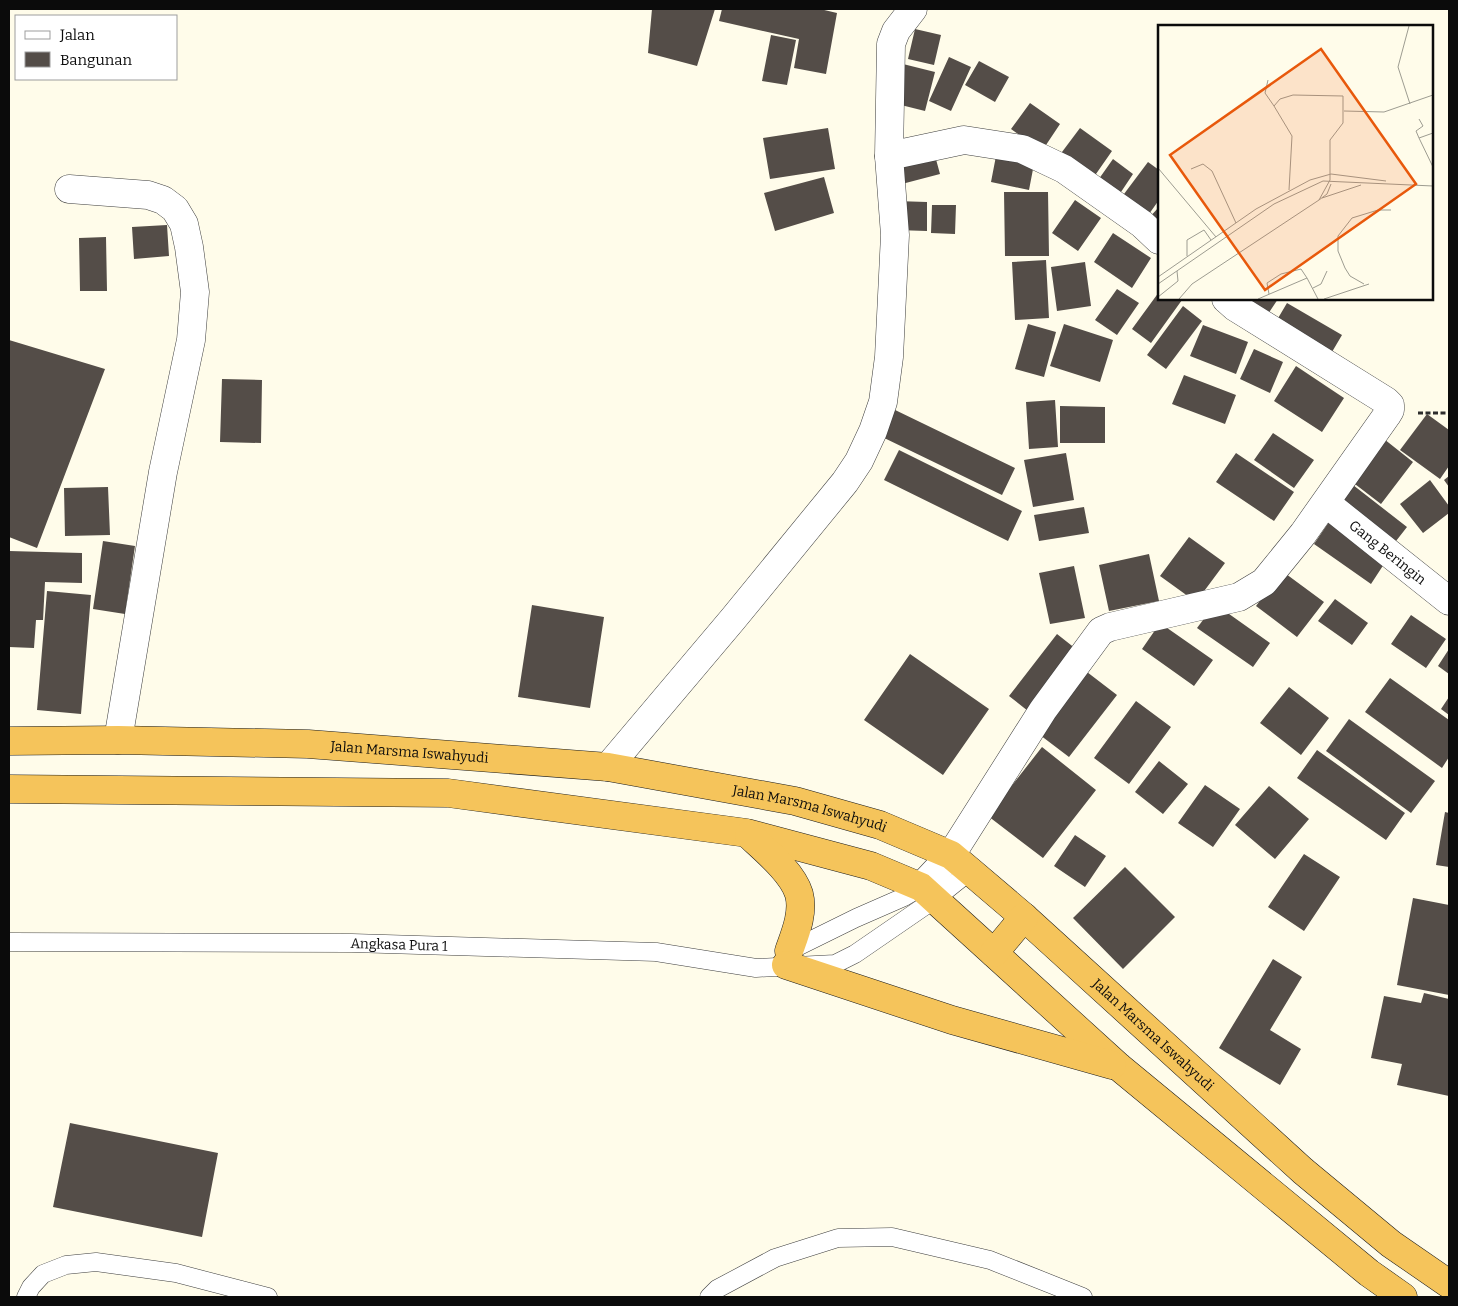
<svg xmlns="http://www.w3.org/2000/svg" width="1458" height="1306" font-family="Bitter,serif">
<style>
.building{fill:#544d48}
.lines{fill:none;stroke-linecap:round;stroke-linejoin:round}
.service-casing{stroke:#3e3e3e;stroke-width:19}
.minor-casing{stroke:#3e3e3e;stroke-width:29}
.trunk-casing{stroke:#1c1c1c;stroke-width:29}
.path{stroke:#2d2d2d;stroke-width:3;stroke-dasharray:5 2.5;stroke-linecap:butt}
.service{stroke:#fff;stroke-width:18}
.minor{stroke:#fff;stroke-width:28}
.trunk{stroke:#f5c45b;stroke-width:28}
.labels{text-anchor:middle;stroke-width:5;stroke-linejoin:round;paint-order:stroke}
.street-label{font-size:14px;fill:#0b0b0b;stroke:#fff}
.inset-road{fill:none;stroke:#9d9c91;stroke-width:1}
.view{fill:#e8590c;fill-opacity:0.15;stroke:#e8590c;stroke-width:2.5}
.inset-edge{fill:none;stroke:#0b0b0b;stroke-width:2.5}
</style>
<rect width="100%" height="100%" fill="#fffcea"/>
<path class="building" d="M 652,9 L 715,9 L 697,66 L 648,53 Z
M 722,9 L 820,9 L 837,13 L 826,74 L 794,68 L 799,39 L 719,21 Z
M 915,29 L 941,35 L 934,65 L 908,59 Z
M 771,35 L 796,40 L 787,85 L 762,81 Z
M 949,57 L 971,67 L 951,111 L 929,101 Z
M 979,61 L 1009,77 L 995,102 L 965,85 Z
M 903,64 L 935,72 L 925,111 L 893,103 Z
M 1030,103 L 1060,124 L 1042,151 L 1011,129 Z
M 828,128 L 835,169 L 770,179 L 763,138 Z
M 1080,128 L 1112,151 L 1089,184 L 1056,160 Z
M 934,152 L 940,174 L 898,185 L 892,163 Z
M 996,156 L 1034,164 L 1029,190 L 991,182 Z
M 1113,159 L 1133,174 L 1117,198 L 1096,183 Z
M 1148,162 L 1159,170 L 1159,200 L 1144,221 L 1118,202 Z
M 824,177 L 834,213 L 775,231 L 764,193 Z
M 1004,192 L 1048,192 L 1049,256 L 1005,256 Z
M 1075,200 L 1101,218 L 1078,251 L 1052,233 Z
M 896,201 L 927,202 L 927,231 L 896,230 Z
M 932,205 L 956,205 L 955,234 L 931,233 Z
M 1159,207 L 1159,234 L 1146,221 Z
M 167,225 L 169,256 L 134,259 L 132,227 Z
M 1113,233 L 1151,258 L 1132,288 L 1094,262 Z
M 106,237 L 107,291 L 80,291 L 79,238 Z
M 1046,260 L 1049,318 L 1015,320 L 1012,262 Z
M 1085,262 L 1091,306 L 1057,311 L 1051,267 Z
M 1117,289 L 1139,303 L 1117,335 L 1095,320 Z
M 1159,292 L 1159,299 L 1182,300 L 1151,343 L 1132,329 Z
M 1232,299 L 1278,299 L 1264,320 Z
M 1287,303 L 1342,335 L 1329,357 L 1274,325 Z
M 1183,306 L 1202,321 L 1166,369 L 1147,355 Z
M 1028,324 L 1056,332 L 1044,377 L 1015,369 Z
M 1064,324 L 1113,340 L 1100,382 L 1050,366 Z
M 1203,325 L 1248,342 L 1236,374 L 1190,356 Z
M 9,340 L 105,369 L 37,548 L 9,537 Z
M 1254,349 L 1283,362 L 1270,393 L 1240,379 Z
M 1296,366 L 1344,398 L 1322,432 L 1274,401 Z
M 1184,375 L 1236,395 L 1225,424 L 1172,404 Z
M 222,379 L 262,380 L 261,443 L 220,442 Z
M 1055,400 L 1058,447 L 1029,449 L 1026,402 Z
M 1060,406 L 1105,407 L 1105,443 L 1060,443 Z
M 891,408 L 1015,468 L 1002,495 L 878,435 Z
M 1427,414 L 1449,430 L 1449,466 L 1440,479 L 1400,450 Z
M 1273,433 L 1314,460 L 1294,488 L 1254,460 Z
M 1384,439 L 1413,462 L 1381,504 L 1351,481 Z
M 899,450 L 1022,511 L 1008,541 L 884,480 Z
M 1066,453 L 1074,500 L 1033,507 L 1024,460 Z
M 1236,453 L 1294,492 L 1274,521 L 1216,482 Z
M 1449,476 L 1449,487 L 1444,480 Z
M 1430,480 L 1449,506 L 1449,513 L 1423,533 L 1400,504 Z
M 1353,485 L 1407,527 L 1389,550 L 1335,509 Z
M 108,487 L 110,535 L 65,536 L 64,488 Z
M 1084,507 L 1089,533 L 1039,541 L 1034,515 Z
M 1329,522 L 1386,561 L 1371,584 L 1314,544 Z
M 1189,537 L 1225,563 L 1196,602 L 1160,576 Z
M 103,541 L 135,546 L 125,614 L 93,609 Z
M 9,551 L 82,553 L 82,583 L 45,582 L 43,620 L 36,620 L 34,648 L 9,647 Z
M 1149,554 L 1159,601 L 1109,611 L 1099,565 Z
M 1074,566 L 1085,618 L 1050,624 L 1039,573 Z
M 1282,571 L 1324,602 L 1297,637 L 1256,606 Z
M 47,591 L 91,595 L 81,714 L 37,710 Z
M 1335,599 L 1368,623 L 1352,645 L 1318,621 Z
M 1215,604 L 1270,643 L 1253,667 L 1197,628 Z
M 532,605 L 604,617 L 590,708 L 518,697 Z
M 1411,615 L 1446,639 L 1426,668 L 1391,644 Z
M 1160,623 L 1213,660 L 1194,686 L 1142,649 Z
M 1057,634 L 1076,649 L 1028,711 L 1009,696 Z
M 1449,649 L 1449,674 L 1438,666 Z
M 910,654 L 989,709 L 943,775 L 864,720 Z
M 1087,672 L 1117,695 L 1069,757 L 1040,735 Z
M 1390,678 L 1449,720 L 1449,757 L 1442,768 L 1365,712 Z
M 1289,687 L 1329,718 L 1301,755 L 1260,723 Z
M 1449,697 L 1449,715 L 1441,709 Z
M 1136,701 L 1171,727 L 1129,784 L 1094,758 Z
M 1349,719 L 1435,781 L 1411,813 L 1326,751 Z
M 1042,747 L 1096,790 L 1043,858 L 988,816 Z
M 1317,750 L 1405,813 L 1386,840 L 1297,778 Z
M 1159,761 L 1188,784 L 1163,814 L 1135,792 Z
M 1205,785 L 1240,809 L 1213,847 L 1178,823 Z
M 1269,786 L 1309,819 L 1275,859 L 1235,825 Z
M 1445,812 L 1449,813 L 1449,867 L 1436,865 Z
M 1075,835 L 1106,856 L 1085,887 L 1054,866 Z
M 1304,854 L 1340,877 L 1304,931 L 1268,907 Z
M 1125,867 L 1175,917 L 1123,969 L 1073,918 Z
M 1413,898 L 1449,905 L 1449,995 L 1397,985 Z
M 1273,959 L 1302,977 L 1270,1030 L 1301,1049 L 1280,1085 L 1219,1048 Z
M 1424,993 L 1449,999 L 1449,1096 L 1397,1085 L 1402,1064 L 1371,1058 L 1384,996 L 1421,1003 Z
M 70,1123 L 218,1153 L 202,1237 L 53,1207 Z"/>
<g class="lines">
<defs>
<g id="service">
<path id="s1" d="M 9,942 L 352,943 L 656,952 L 756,968 L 835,964 L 855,954 L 935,899 L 970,871"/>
<path d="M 785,953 L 856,918 L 904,897 L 921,887"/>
<path d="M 26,1297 L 31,1287 L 43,1274 L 66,1265 L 96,1262 L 176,1273 L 268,1297"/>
<path d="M 709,1297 L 717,1289 L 775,1258 L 838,1238 L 892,1237 L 990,1260 L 1083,1297"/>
</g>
<g id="minor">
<path d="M 889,156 L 891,44 L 896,31 L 913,9"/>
<path d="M 69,189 L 148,195 L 163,200 L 175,209 L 184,224 L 189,247 L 195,292 L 191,340 L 163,472 L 118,740"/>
<path id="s2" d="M 1326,503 L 1449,601"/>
<path d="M 608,767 L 733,619 L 845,482 L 859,461 L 873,431 L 883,402 L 889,357 L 895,235 L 889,156 L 964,140 L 1022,149 L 1064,169 L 1142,224 L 1159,240"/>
<path d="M 921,887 L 951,855 L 1043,710 L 1101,631 L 1110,627 L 1239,597 L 1264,582 L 1303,534 L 1387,415 L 1390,410 L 1390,405 L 1386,401 L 1235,307 L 1226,299"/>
</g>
<g id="trunk">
<path id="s3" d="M 9,741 L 118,740 L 308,744 L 608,767 L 795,801 L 880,825 L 951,855 L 970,871 L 1024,917 L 1303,1171 L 1391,1244 L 1449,1284"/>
<path d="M 9,789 L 448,793 L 747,833 L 871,866 L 921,887 L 1119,1067 L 1369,1273 L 1403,1297"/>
<path d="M 749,835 C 765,850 793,873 799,894 C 804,913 795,934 789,951"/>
<path d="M 994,953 L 1024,917"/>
<path d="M 786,965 L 952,1020 L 1112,1065"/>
</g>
</defs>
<use href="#service" class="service-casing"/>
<use href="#minor" class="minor-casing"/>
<use href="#trunk" class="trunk-casing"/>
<path class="path" d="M 1418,413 L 1449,413"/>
<use href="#service" class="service"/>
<use href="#minor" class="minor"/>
<use href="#trunk" class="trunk"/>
</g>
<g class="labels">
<g class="street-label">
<text dy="5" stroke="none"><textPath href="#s2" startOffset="79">Gang Beringin</textPath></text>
<text dy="5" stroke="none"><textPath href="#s3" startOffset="401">Jalan Marsma Iswahyudi</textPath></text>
<text dy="5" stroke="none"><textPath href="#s3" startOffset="806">Jalan Marsma Iswahyudi</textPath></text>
<text dy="5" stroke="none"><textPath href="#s1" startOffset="390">Angkasa Pura 1</textPath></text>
<text dy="5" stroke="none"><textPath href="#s3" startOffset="1226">Jalan Marsma Iswahyudi</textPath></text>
</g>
</g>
<g transform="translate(1158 25)">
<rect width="275" height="275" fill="#fffcea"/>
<path class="inset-road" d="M 251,1 L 240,42 L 252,79M 110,55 L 107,68 L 116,81M 186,86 L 226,87 L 275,70M 275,108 L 261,113 L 275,142M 261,113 L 258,106 L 265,101 L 261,94M 0,143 L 58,212M 33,144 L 45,139 L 54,146 L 78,198M 131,165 L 134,111 L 116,81 L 122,74 L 135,70 L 185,71 L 185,98 L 172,115 L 172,155 L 161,175M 164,173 L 203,160M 29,231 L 29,215 L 46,205 L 53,215M 0,252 L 98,184 L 152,155 L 173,149 L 228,156M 0,259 L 116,179 L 165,156 L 275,161M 206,259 L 192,251 L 187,243 L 180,226 L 180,211 L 194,193 L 220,185 L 233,185M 155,263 L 163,259 L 169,246M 111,269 L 109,258 L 123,249 L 143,244 L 149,253M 0,272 L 20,256 L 19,246M 21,274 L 34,259 L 161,175 L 169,169 L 173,159M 100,274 L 149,253 L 160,274M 166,274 L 211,259"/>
<path class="view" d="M 163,24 L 258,159 L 107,265 L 12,130 Z"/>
<rect width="275" height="275" class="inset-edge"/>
</g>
<rect width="1458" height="1306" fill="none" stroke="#0b0b0b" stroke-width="20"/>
<rect x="15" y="15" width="162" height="65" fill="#ffffff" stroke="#9d9d9d"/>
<rect x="25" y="31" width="25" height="8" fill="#ffffff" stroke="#9d9d9d"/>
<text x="60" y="40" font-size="15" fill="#0b0b0b">Jalan</text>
<rect x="25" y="52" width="25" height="15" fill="#544d48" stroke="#9d9d9d"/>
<text x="60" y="65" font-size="15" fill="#0b0b0b">Bangunan</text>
</svg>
